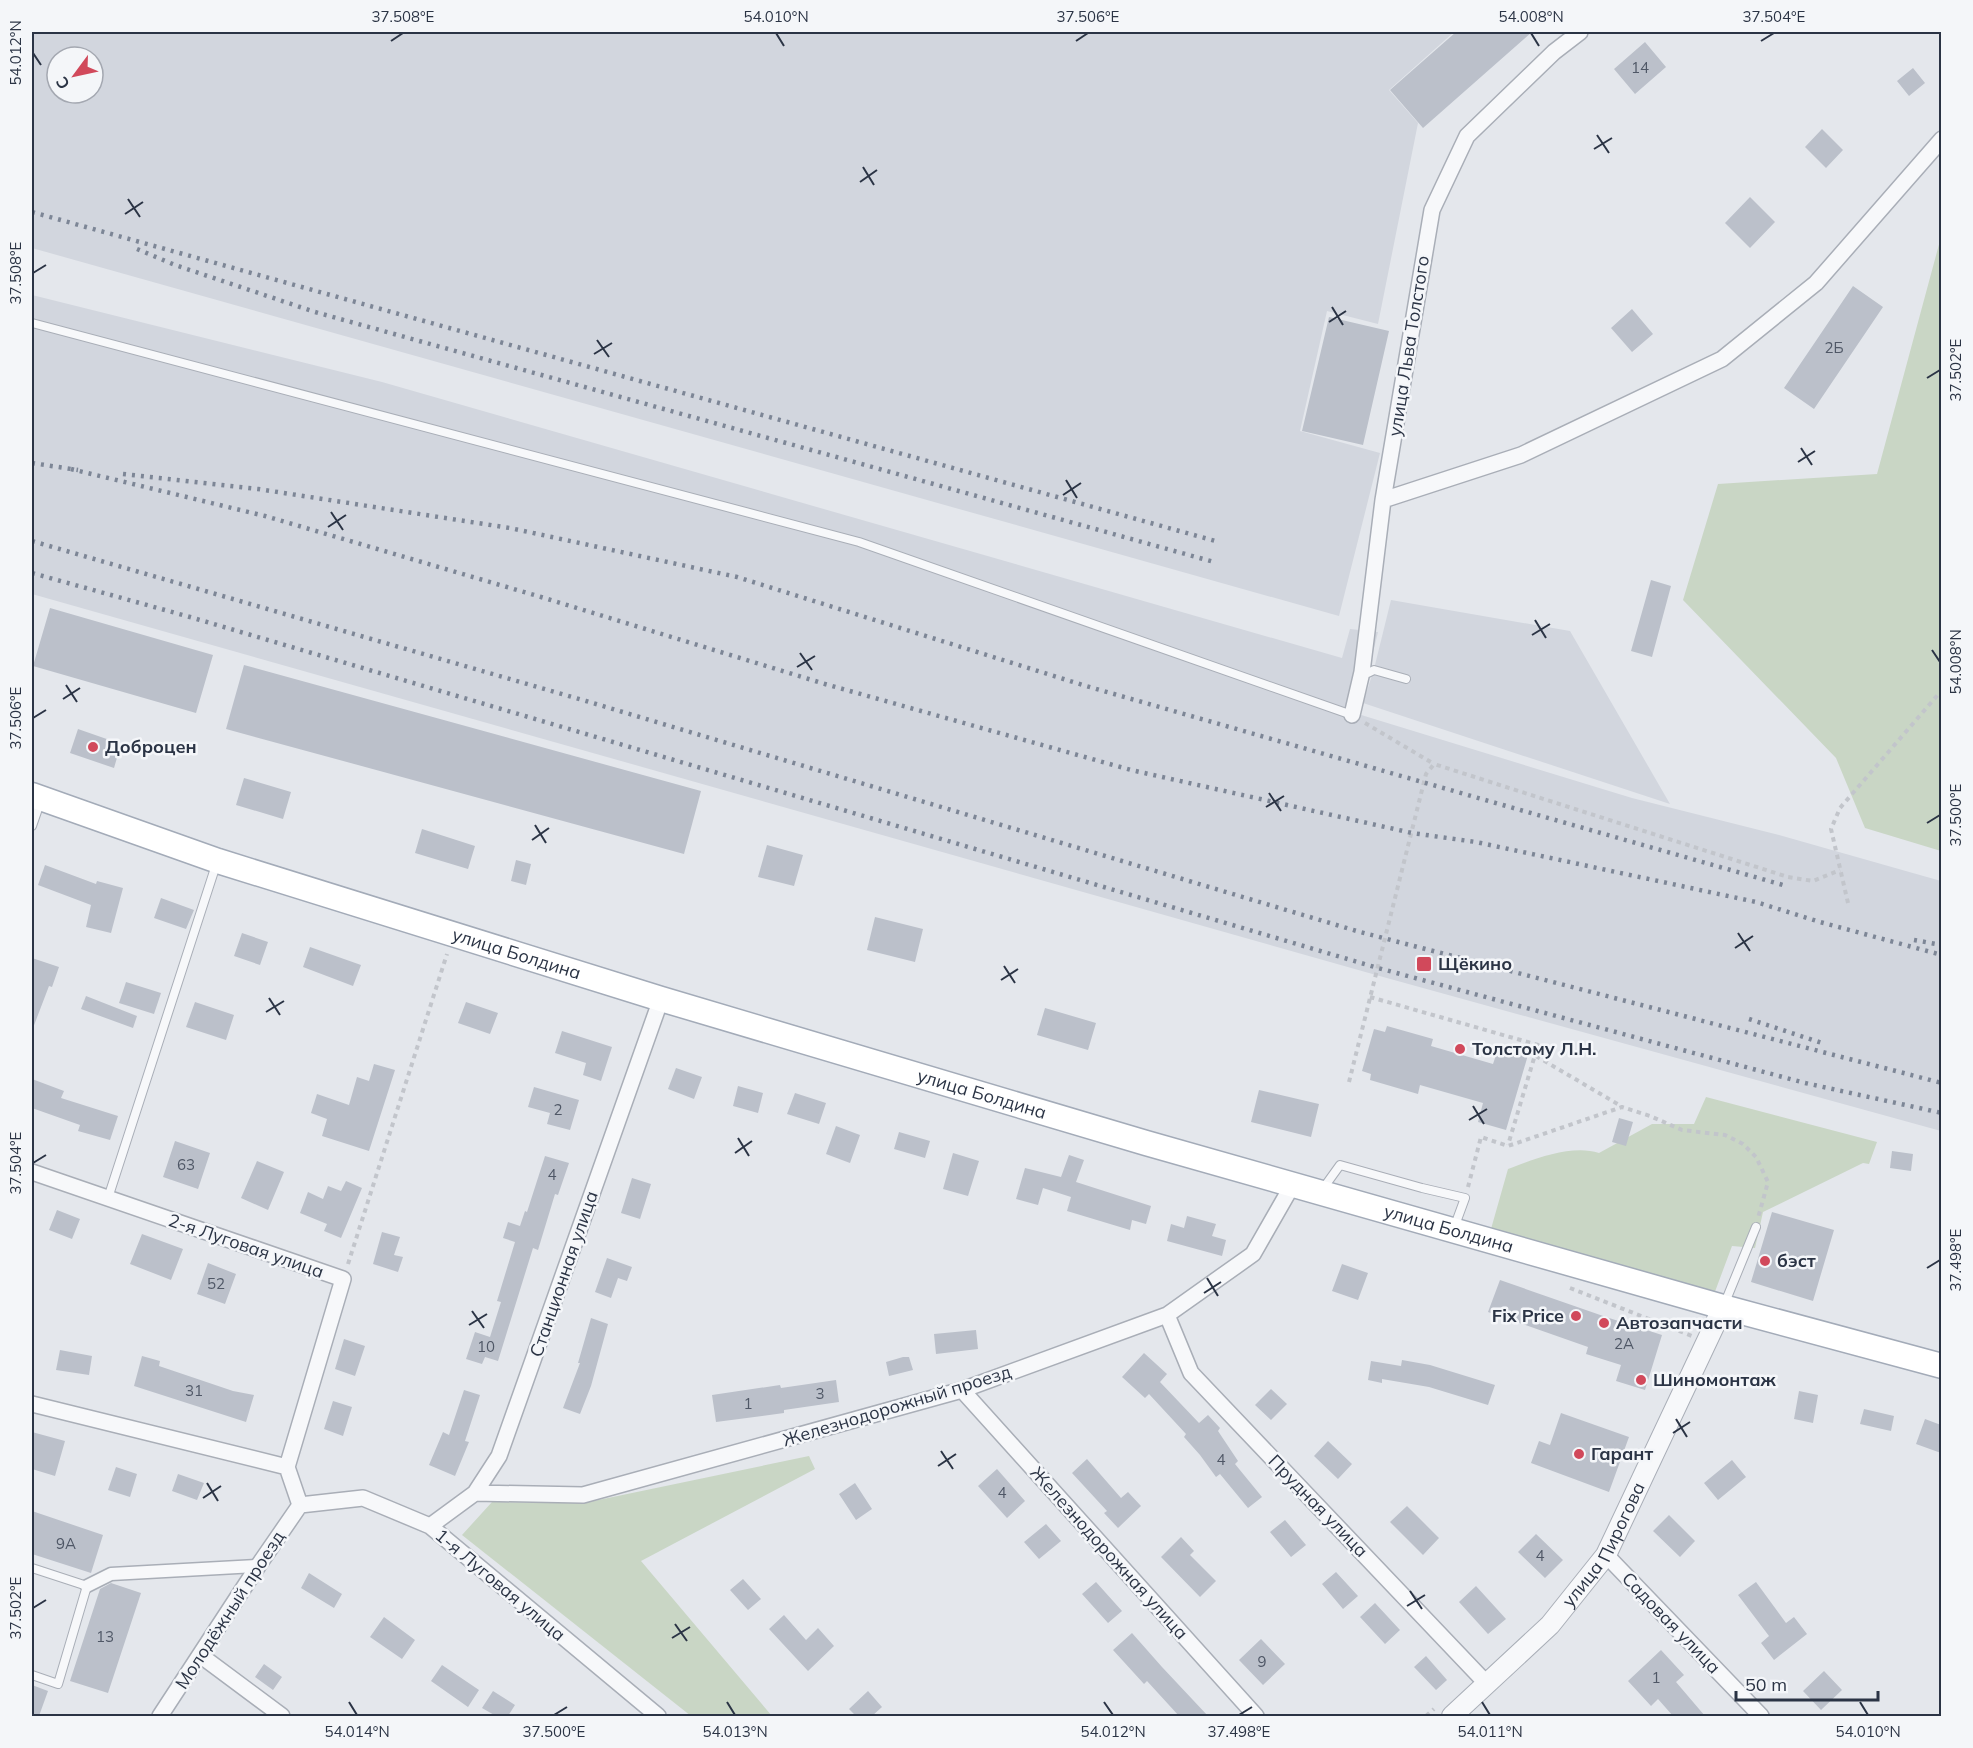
<svg xmlns="http://www.w3.org/2000/svg" width="1973" height="1748" font-family="Mulish,sans-serif">
<style>
.built{fill:#d2d6de;fill-rule:evenodd}
.green{fill:#c9d6c5}
.building{fill:#bbc0ca}
.lines{fill:none;stroke-linecap:round;stroke-linejoin:round}
.service-casing{stroke:#a9aeb7;stroke-width:10}
.pedestrian-casing{stroke:#a9aeb7;stroke-width:15}
.minor-casing{stroke:#a9aeb7;stroke-width:18}
.tertiary-casing{stroke:#a9aeb7;stroke-width:22}
.primary-casing{stroke:#a3abb8;stroke-width:27}
.path{stroke:#c2c5cb;stroke-width:4;stroke-dasharray:4.5 4.5;stroke-linecap:butt}
.service{stroke:#f7f8fa;stroke-width:8}
.pedestrian{stroke:#f7f8fa;stroke-width:12}
.minor{stroke:#f7f8fa;stroke-width:15}
.tertiary{stroke:#f7f8fa;stroke-width:20}
.primary{stroke:#fff;stroke-width:24}
.rail{stroke:#7d8696;stroke-width:4.5;stroke-dasharray:3 6;stroke-linecap:butt}
.ticks{fill:none;stroke:#2b3445;stroke-width:2}
.poi-dot{fill:#d1495b;stroke:#f4f6f9;stroke-width:2}
.labels{text-anchor:middle;stroke-width:5;stroke-linejoin:round;paint-order:stroke}
.number-label{font-size:15px;fill:#4f5766}
.street-label{font-size:18px;fill:#2b3445;stroke:#f4f6f9}
.poi-label{font-size:18px;font-weight:bold;fill:#2b3445;stroke:#f4f6f9;text-anchor:start}
.neatline{fill:none;stroke:#2b3445;stroke-width:2}
.ticks-label{font-size:15px;text-anchor:middle;fill:#2b3445}
</style>
<rect width="100%" height="100%" fill="#e4e7ec"/>
<path class="built" d="M 32,32 L 1454,32 L 1389,90 L 1418,123 L 1378,324 L 1327,311 L 1300,431 L 1380,453 L 1339,616 L 32,248 ZM 57,57 L 93,57 L 93,93 L 57,93 Z
M 32,295 L 382,382 L 1342,658 L 1350,629 L 1378,632 L 1358,714 L 1632,798 L 1779,835 L 1941,881 L 1941,1131 L 1376,975 L 32,594 Z
M 1391,600 L 1570,631 L 1670,804 L 1363,703 L 1374,669 Z"/>
<path class="green" d="M 1941,237 L 1941,851 L 1865,828 L 1836,758 L 1683,600 L 1718,484 L 1877,474 Z
M 1706,1097 L 1877,1142 L 1869,1164 L 1863,1163 L 1763,1212 L 1755,1248 L 1732,1246 L 1713,1297 L 1489,1236 L 1508,1169 C 1534,1159 1572,1144 1599,1153 L 1652,1124 L 1694,1124 Z
M 809,1456 L 815,1469 L 641,1561 L 772,1716 L 691,1716 L 462,1535 L 492,1502 L 584,1503 Z"/>
<path class="building" d="M 1456,32 L 1532,32 L 1423,128 L 1390,90 Z
M 1645,42 L 1666,67 L 1635,94 L 1614,69 Z
M 1913,68 L 1925,83 L 1909,96 L 1897,81 Z
M 1822,129 L 1843,150 L 1826,168 L 1805,147 Z
M 1750,197 L 1775,222 L 1750,248 L 1725,223 Z
M 1853,286 L 1883,307 L 1814,409 L 1784,388 Z
M 1632,309 L 1653,334 L 1632,352 L 1611,328 Z
M 1329,317 L 1389,331 L 1363,445 L 1302,431 Z
M 1651,580 L 1671,586 L 1652,657 L 1631,651 Z
M 50,608 L 213,655 L 196,713 L 33,666 Z
M 244,665 L 701,791 L 684,854 L 226,729 Z
M 78,729 L 121,744 L 114,768 L 70,753 Z
M 244,778 L 291,792 L 283,819 L 236,805 Z
M 422,829 L 475,846 L 468,869 L 415,853 Z
M 767,845 L 803,855 L 794,886 L 758,877 Z
M 516,860 L 531,864 L 526,885 L 511,881 Z
M 45,865 L 96,884 L 97,881 L 123,888 L 111,933 L 86,927 L 91,905 L 38,885 Z
M 161,898 L 194,910 L 186,929 L 154,918 Z
M 875,917 L 923,929 L 915,962 L 867,950 Z
M 242,933 L 268,942 L 260,965 L 234,956 Z
M 310,947 L 361,965 L 353,986 L 303,967 Z
M 32,958 L 59,967 L 52,987 L 49,986 L 33,1028 L 32,1028 Z
M 126,982 L 161,993 L 154,1014 L 119,1003 Z
M 86,996 L 137,1016 L 133,1028 L 81,1009 Z
M 195,1002 L 234,1015 L 226,1040 L 186,1027 Z
M 466,1002 L 498,1013 L 490,1034 L 458,1023 Z
M 1045,1008 L 1096,1023 L 1088,1050 L 1037,1035 Z
M 1387,1026 L 1433,1039 L 1431,1046 L 1493,1064 L 1499,1046 L 1528,1055 L 1506,1130 L 1478,1122 L 1483,1103 L 1420,1085 L 1418,1094 L 1370,1080 L 1371,1074 L 1362,1071 L 1374,1029 L 1385,1032 Z
M 562,1031 L 612,1047 L 601,1081 L 583,1075 L 586,1063 L 555,1053 Z
M 374,1064 L 395,1070 L 369,1151 L 322,1136 L 327,1119 L 311,1113 L 317,1094 L 349,1105 L 357,1077 L 369,1081 Z
M 676,1068 L 702,1077 L 694,1099 L 668,1089 Z
M 32,1079 L 64,1091 L 61,1098 L 118,1116 L 110,1140 L 78,1131 L 80,1125 L 32,1108 Z
M 738,1086 L 763,1093 L 758,1113 L 733,1106 Z
M 534,1087 L 579,1100 L 570,1130 L 547,1124 L 550,1113 L 528,1107 Z
M 1259,1090 L 1319,1104 L 1311,1137 L 1251,1122 Z
M 795,1093 L 826,1103 L 819,1124 L 787,1114 Z
M 1619,1118 L 1633,1122 L 1626,1146 L 1612,1142 Z
M 836,1126 L 860,1135 L 850,1163 L 826,1154 Z
M 899,1132 L 930,1141 L 925,1158 L 894,1149 Z
M 175,1141 L 210,1153 L 198,1189 L 163,1177 Z
M 1892,1151 L 1913,1154 L 1911,1171 L 1890,1168 Z
M 953,1153 L 979,1161 L 968,1196 L 943,1189 Z
M 1069,1155 L 1084,1160 L 1076,1182 L 1151,1206 L 1146,1224 L 1132,1220 L 1130,1230 L 1067,1211 L 1071,1197 L 1043,1188 L 1038,1205 L 1016,1199 L 1025,1168 L 1061,1177 Z
M 545,1156 L 569,1163 L 558,1195 L 555,1194 L 538,1250 L 533,1248 L 498,1361 L 485,1357 L 482,1364 L 466,1359 L 475,1332 L 490,1337 L 501,1302 L 497,1301 L 515,1242 L 503,1238 L 508,1222 L 520,1226 L 525,1211 L 527,1212 Z
M 257,1161 L 284,1172 L 268,1210 L 241,1198 Z
M 632,1178 L 651,1184 L 640,1219 L 621,1213 Z
M 346,1181 L 362,1188 L 341,1238 L 324,1231 L 327,1224 L 300,1213 L 308,1192 L 323,1199 L 328,1186 L 341,1191 Z
M 57,1210 L 80,1219 L 72,1239 L 49,1230 Z
M 1772,1212 L 1834,1230 L 1813,1301 L 1751,1282 Z
M 1187,1216 L 1216,1224 L 1212,1236 L 1226,1240 L 1222,1256 L 1167,1241 L 1171,1224 L 1184,1228 Z
M 382,1232 L 400,1237 L 394,1255 L 403,1257 L 398,1272 L 373,1264 Z
M 142,1234 L 183,1249 L 171,1280 L 130,1264 Z
M 607,1258 L 632,1267 L 627,1281 L 618,1278 L 611,1298 L 595,1292 Z
M 208,1263 L 236,1274 L 225,1304 L 197,1294 Z
M 1342,1264 L 1368,1273 L 1358,1300 L 1332,1291 Z
M 1500,1280 L 1606,1317 L 1662,1335 L 1645,1390 L 1616,1381 L 1621,1365 L 1586,1354 L 1588,1347 L 1488,1312 Z
M 591,1318 L 608,1324 L 591,1386 L 580,1414 L 563,1408 L 580,1363 L 578,1363 Z
M 976,1330 L 978,1349 L 936,1354 L 934,1334 Z
M 344,1339 L 365,1346 L 355,1376 L 335,1369 Z
M 60,1350 L 92,1356 L 89,1375 L 56,1370 Z
M 1144,1353 L 1167,1374 L 1160,1382 L 1199,1423 L 1208,1415 L 1220,1428 L 1218,1431 L 1238,1461 L 1235,1464 L 1262,1497 L 1248,1508 L 1220,1474 L 1216,1477 L 1200,1455 L 1184,1437 L 1186,1434 L 1149,1394 L 1145,1398 L 1122,1377 Z
M 142,1356 L 160,1361 L 159,1366 L 233,1391 L 254,1395 L 246,1422 L 134,1386 Z
M 903,1357 L 909,1357 L 913,1370 L 889,1376 L 886,1362 Z
M 1402,1360 L 1430,1365 L 1495,1385 L 1488,1405 L 1429,1387 L 1382,1379 L 1382,1383 L 1368,1380 L 1371,1361 L 1401,1366 Z
M 836,1380 L 839,1402 L 784,1410 L 784,1413 L 716,1422 L 712,1395 L 780,1385 L 781,1388 Z
M 1271,1389 L 1287,1404 L 1271,1420 L 1255,1405 Z
M 464,1390 L 480,1395 L 465,1441 L 469,1442 L 455,1476 L 429,1465 L 443,1432 L 449,1435 Z
M 1799,1391 L 1818,1395 L 1813,1423 L 1794,1419 Z
M 333,1401 L 352,1407 L 343,1436 L 324,1429 Z
M 1864,1409 L 1894,1416 L 1891,1431 L 1860,1424 Z
M 1561,1413 L 1629,1437 L 1609,1492 L 1531,1463 L 1539,1441 L 1550,1445 Z
M 1925,1419 L 1941,1425 L 1941,1453 L 1916,1444 Z
M 32,1432 L 65,1441 L 55,1476 L 32,1469 Z
M 1328,1441 L 1352,1464 L 1338,1479 L 1314,1456 Z
M 1087,1459 L 1121,1498 L 1128,1492 L 1141,1506 L 1118,1528 L 1104,1513 L 1107,1511 L 1072,1473 Z
M 1732,1460 L 1746,1477 L 1718,1500 L 1704,1483 Z
M 116,1467 L 137,1474 L 130,1497 L 108,1490 Z
M 997,1469 L 1025,1501 L 1007,1518 L 978,1486 Z
M 178,1474 L 204,1483 L 197,1500 L 172,1491 Z
M 855,1483 L 872,1509 L 856,1520 L 839,1494 Z
M 1407,1506 L 1439,1538 L 1423,1555 L 1390,1522 Z
M 32,1511 L 103,1535 L 91,1573 L 32,1554 Z
M 1669,1515 L 1695,1541 L 1680,1557 L 1653,1531 Z
M 1285,1520 L 1306,1545 L 1291,1557 L 1270,1532 Z
M 1046,1524 L 1061,1541 L 1039,1559 L 1024,1542 Z
M 1536,1534 L 1563,1560 L 1545,1578 L 1518,1552 Z
M 1181,1537 L 1194,1551 L 1190,1555 L 1216,1581 L 1200,1597 L 1161,1557 Z
M 1336,1572 L 1358,1596 L 1343,1609 L 1322,1584 Z
M 309,1573 L 342,1594 L 334,1608 L 301,1588 Z
M 743,1579 L 761,1599 L 748,1610 L 730,1590 Z
M 1096,1582 L 1122,1611 L 1108,1623 L 1082,1594 Z
M 1756,1582 L 1786,1623 L 1794,1617 L 1807,1634 L 1774,1660 L 1761,1643 L 1769,1636 L 1738,1595 Z
M 111,1583 L 141,1593 L 108,1693 L 70,1681 L 100,1589 Z
M 1476,1586 L 1506,1619 L 1488,1634 L 1459,1602 Z
M 1375,1603 L 1400,1630 L 1385,1644 L 1360,1617 Z
M 784,1615 L 806,1640 L 818,1628 L 834,1646 L 808,1671 L 769,1629 Z
M 384,1617 L 415,1640 L 402,1659 L 370,1637 Z
M 1132,1633 L 1162,1667 L 1208,1716 L 1179,1716 L 1147,1681 L 1144,1684 L 1113,1650 Z
M 1261,1639 L 1285,1664 L 1263,1685 L 1239,1660 Z
M 1661,1650 L 1684,1675 L 1676,1682 L 1705,1716 L 1673,1716 L 1658,1699 L 1651,1706 L 1628,1681 Z
M 1426,1656 L 1447,1680 L 1436,1690 L 1414,1667 Z
M 264,1664 L 282,1677 L 273,1690 L 255,1677 Z
M 442,1665 L 479,1690 L 468,1707 L 431,1681 Z
M 1824,1671 L 1842,1690 L 1821,1710 L 1803,1691 Z
M 32,1685 L 48,1691 L 39,1716 L 32,1716 Z
M 493,1691 L 515,1705 L 508,1716 L 496,1716 L 482,1708 Z
M 868,1691 L 882,1707 L 872,1716 L 856,1716 L 849,1709 Z"/>
<g class="lines">
<defs>
<path id="service" d="M 32,323 L 859,542 L 1352,715
M 1362,672 L 1368,673 L 1374,670 L 1406,679
M 32,826 L 41,800
M 1322,1190 L 1340,1165 L 1422,1188 L 1465,1198 L 1454,1228
M 108,1198 L 216,865
M 1724,1305 L 1756,1227
M 32,1568 L 87,1586 L 58,1684 L 32,1675"/>
<path id="pedestrian" d="M 87,1586 L 111,1574 L 258,1566"/>
<path id="minor" d="M 1383,500 L 1521,455 L 1722,359 L 1816,283 L 1942,139
M 1352,715 L 1362,672 L 1383,500 L 1432,210 L 1467,136 L 1554,52 L 1580,32
M 32,1172 L 343,1279 L 287,1467
M 1167,1315 L 1191,1373 L 1487,1684
M 962,1390 L 1256,1716
M 32,1404 L 287,1467 L 300,1505 L 363,1498 L 430,1526 L 658,1716
M 475,1493 L 583,1495 L 962,1390 L 1167,1315 L 1253,1254 L 1293,1184
M 430,1526 L 475,1493 L 499,1456 L 661,999
M 1606,1555 L 1761,1716
M 200,1655 L 282,1716
M 160,1716 L 258,1566 L 300,1505"/>
<g id="tertiary">
<path id="s1" d="M 1452,1716 L 1550,1625 L 1606,1555 L 1723,1307"/>
</g>
<g id="primary">
<path id="s2" d="M 32,795 L 218,861 L 661,999 L 1146,1143 L 1723,1307 L 1942,1366"/>
</g>
</defs>
<use href="#service" class="service-casing"/>
<use href="#pedestrian" class="pedestrian-casing"/>
<use href="#minor" class="minor-casing"/>
<use href="#tertiary" class="tertiary-casing"/>
<use href="#primary" class="primary-casing"/>
<path class="path" d="M 1365,723 L 1434,764
M 1848,903 L 1831,829 L 1840,808 L 1942,690
M 1370,997 L 1538,1045 L 1508,1145
M 1536,1056 L 1621,1106
M 1349,1082 L 1426,774 L 1434,764 L 1788,877 L 1813,881 L 1840,870
M 1468,1187 L 1481,1137 L 1508,1146 L 1622,1107 L 1650,1116 L 1682,1130 L 1725,1135 L 1743,1144 L 1756,1157 L 1768,1182 L 1758,1218
M 348,1264 L 447,954
M 1570,1288 L 1692,1336
M 1426,1716 L 1434,1709"/>
<use href="#service" class="service"/>
<use href="#pedestrian" class="pedestrian"/>
<use href="#minor" class="minor"/>
<use href="#tertiary" class="tertiary"/>
<use href="#primary" class="primary"/>
<path class="rail" d="M 32,212 L 1219,542
M 137,249 L 175,265 L 315,312 L 1214,562
M 32,463 L 78,470
M 71,469 L 265,516 L 541,597 L 825,684 L 1131,770 L 1412,833 L 1476,842 L 1756,902 L 1820,922 L 1942,955
M 123,474 L 258,489 L 510,528 L 737,577 L 1086,686 L 1783,885
M 32,541 L 586,701 L 1360,932 L 1942,1083
M 32,573 L 190,617 L 1378,968 L 1805,1083 L 1942,1113
M 1914,940 L 1942,945
M 1749,1019 L 1825,1044"/>
</g>
<path class="ticks" d="M 776,33 L 784,46M 1531,33 L 1539,46M 391,41 L 403,33M 1076,41 L 1088,33M 1761,41 L 1774,33M 33,53 L 41,65M 1597,135 L 1609,153M 1594,149 L 1612,138M 863,167 L 874,185M 860,182 L 877,170M 128,199 L 140,217M 125,214 L 143,202M 33,273 L 46,265M 1332,307 L 1343,325M 1329,322 L 1346,311M 597,340 L 609,357M 594,354 L 612,343M 1927,378 L 1940,370M 1801,448 L 1812,465M 1798,462 L 1815,451M 1066,480 L 1077,498M 1063,495 L 1081,483M 331,512 L 343,530M 328,527 L 346,515M 1535,620 L 1546,638M 1532,635 L 1550,624M 1932,650 L 1940,662M 800,653 L 812,670M 797,667 L 815,656M 66,685 L 77,702M 63,699 L 80,688M 33,718 L 46,710M 1269,793 L 1281,811M 1266,807 L 1284,796M 1927,823 L 1940,815M 535,825 L 546,843M 532,840 L 549,828M 1738,933 L 1750,951M 1735,948 L 1753,936M 1004,966 L 1015,983M 1001,980 L 1018,969M 269,998 L 280,1015M 266,1012 L 284,1001M 1473,1106 L 1484,1124M 1469,1120 L 1487,1109M 738,1138 L 749,1156M 735,1153 L 752,1141M 33,1163 L 46,1155M 1927,1268 L 1940,1260M 1207,1278 L 1218,1296M 1204,1293 L 1221,1282M 472,1311 L 484,1328M 469,1325 L 487,1314M 1676,1419 L 1687,1437M 1673,1433 L 1690,1422M 941,1451 L 953,1469M 938,1466 L 956,1454M 207,1483 L 218,1501M 203,1498 L 221,1486M 1410,1591 L 1422,1609M 1407,1606 L 1425,1595M 33,1608 L 46,1600M 675,1624 L 687,1641M 672,1638 L 690,1627M 349,1702 L 357,1715M 727,1702 L 735,1715M 1104,1702 L 1113,1715M 1482,1702 L 1490,1715M 1860,1702 L 1868,1715M 554,1715 L 567,1707M 1239,1715 L 1252,1707"/>
<g class="poi-dot">
<circle cx="93" cy="747" r="6"/>
<rect x="1416" y="956" width="16" height="16" rx="3"/>
<circle cx="1460" cy="1049" r="6"/>
<circle cx="1765" cy="1261" r="6"/>
<circle cx="1576" cy="1316" r="6"/>
<circle cx="1604" cy="1323" r="6"/>
<circle cx="1641" cy="1380" r="6"/>
<circle cx="1579" cy="1454" r="6"/>
</g>
<g class="labels">
<g class="number-label">
<text x="1640" y="73">14</text>
<text x="1834" y="353">2Б</text>
<text x="558" y="1115">2</text>
<text x="186" y="1170">63</text>
<text x="552" y="1180">4</text>
<text x="216" y="1289">52</text>
<text x="1624" y="1349">2А</text>
<text x="486" y="1352">10</text>
<text x="194" y="1396">31</text>
<text x="820" y="1399">3</text>
<text x="748" y="1409">1</text>
<text x="1221" y="1465">4</text>
<text x="1002" y="1498">4</text>
<text x="66" y="1549">9А</text>
<text x="1540" y="1561">4</text>
<text x="105" y="1642">13</text>
<text x="1262" y="1667">9</text>
<text x="1656" y="1683">1</text>
</g>
<g class="street-label">
<text transform="translate(1409 346) rotate(-81)" y="6">улица Льва Толстого</text>
<text dy="6" stroke="none"><textPath href="#s2" startOffset="510">улица Болдина</textPath></text>
<text dy="6" stroke="none"><textPath href="#s2" startOffset="996">улица Болдина</textPath></text>
<text dy="6" stroke="none"><textPath href="#s2" startOffset="1482">улица Болдина</textPath></text>
<text transform="translate(246 1246) rotate(19)" y="6">2-я Луговая улица</text>
<text transform="translate(564 1274) rotate(-71)" y="6">Станционная улица</text>
<text transform="translate(897 1406) rotate(-17)" y="6">Железнодорожный проезд</text>
<text transform="translate(1318 1506) rotate(46)" y="6">Прудная улица</text>
<text dy="6" stroke="none"><textPath href="#s1" startOffset="231">улица Пирогова</textPath></text>
<text transform="translate(1109 1553) rotate(48)" y="6">Железнодорожная улица</text>
<text transform="translate(500 1585) rotate(40)" y="6">1-я Луговая улица</text>
<text transform="translate(230 1610) rotate(-57)" y="6">Молодёжный проезд</text>
<text transform="translate(1671 1623) rotate(46)" y="6">Садовая улица</text>
</g>
<g class="poi-label">
<text x="105" y="753">Доброцен</text>
<text x="1438" y="970">Щёкино</text>
<text x="1472" y="1055">Толстому Л.Н.</text>
<text x="1777" y="1267">бэст</text>
<text x="1564" y="1322" text-anchor="end">Fix Price</text>
<text x="1616" y="1329">Автозапчасти</text>
<text x="1653" y="1386">Шиномонтаж</text>
<text x="1591" y="1460">Гарант</text>
</g>
</g>
<rect width="1973" height="1748" fill="none" stroke="#f4f6f9" stroke-width="66"/>
<g transform="translate(75 75) rotate(237)"><circle r="28" fill="#f4f6f9" stroke="#a4a8b1" stroke-width="1.5"/>
<path d="M0-4.5L10 22L0 15L-10 22Z" fill="#d1495b"/>
<text y="-9" font-size="16" font-weight="bold" text-anchor="middle" fill="#2b3445">С</text>
</g>
<path d="M1736 1691v9h142v-9" fill="none" stroke="#2b3445" stroke-width="3"/>
<text x="1745" y="1691" font-size="18" fill="#2b3445" stroke="#f4f6f9" stroke-width="4.5" paint-order="stroke">50 m</text>
<rect x="33" y="33" width="1907" height="1682" class="neatline"/>
<g class="ticks-label">
<text x="403" y="22">37.508°E</text>
<text x="776" y="22">54.010°N</text>
<text x="1088" y="22">37.506°E</text>
<text x="1531" y="22">54.008°N</text>
<text x="1774" y="22">37.504°E</text>
<text transform="translate(16 53) rotate(-90)" y="5">54.012°N</text>
<text transform="translate(16 273) rotate(-90)" y="5">37.508°E</text>
<text transform="translate(1956 370) rotate(-90)" y="5">37.502°E</text>
<text transform="translate(1956 662) rotate(-90)" y="5">54.008°N</text>
<text transform="translate(16 718) rotate(-90)" y="5">37.506°E</text>
<text transform="translate(1956 815) rotate(-90)" y="5">37.500°E</text>
<text transform="translate(16 1163) rotate(-90)" y="5">37.504°E</text>
<text transform="translate(1956 1260) rotate(-90)" y="5">37.498°E</text>
<text transform="translate(16 1608) rotate(-90)" y="5">37.502°E</text>
<text x="357" y="1737">54.014°N</text>
<text x="554" y="1737">37.500°E</text>
<text x="735" y="1737">54.013°N</text>
<text x="1113" y="1737">54.012°N</text>
<text x="1239" y="1737">37.498°E</text>
<text x="1490" y="1737">54.011°N</text>
<text x="1868" y="1737">54.010°N</text>
</g>
</svg>
